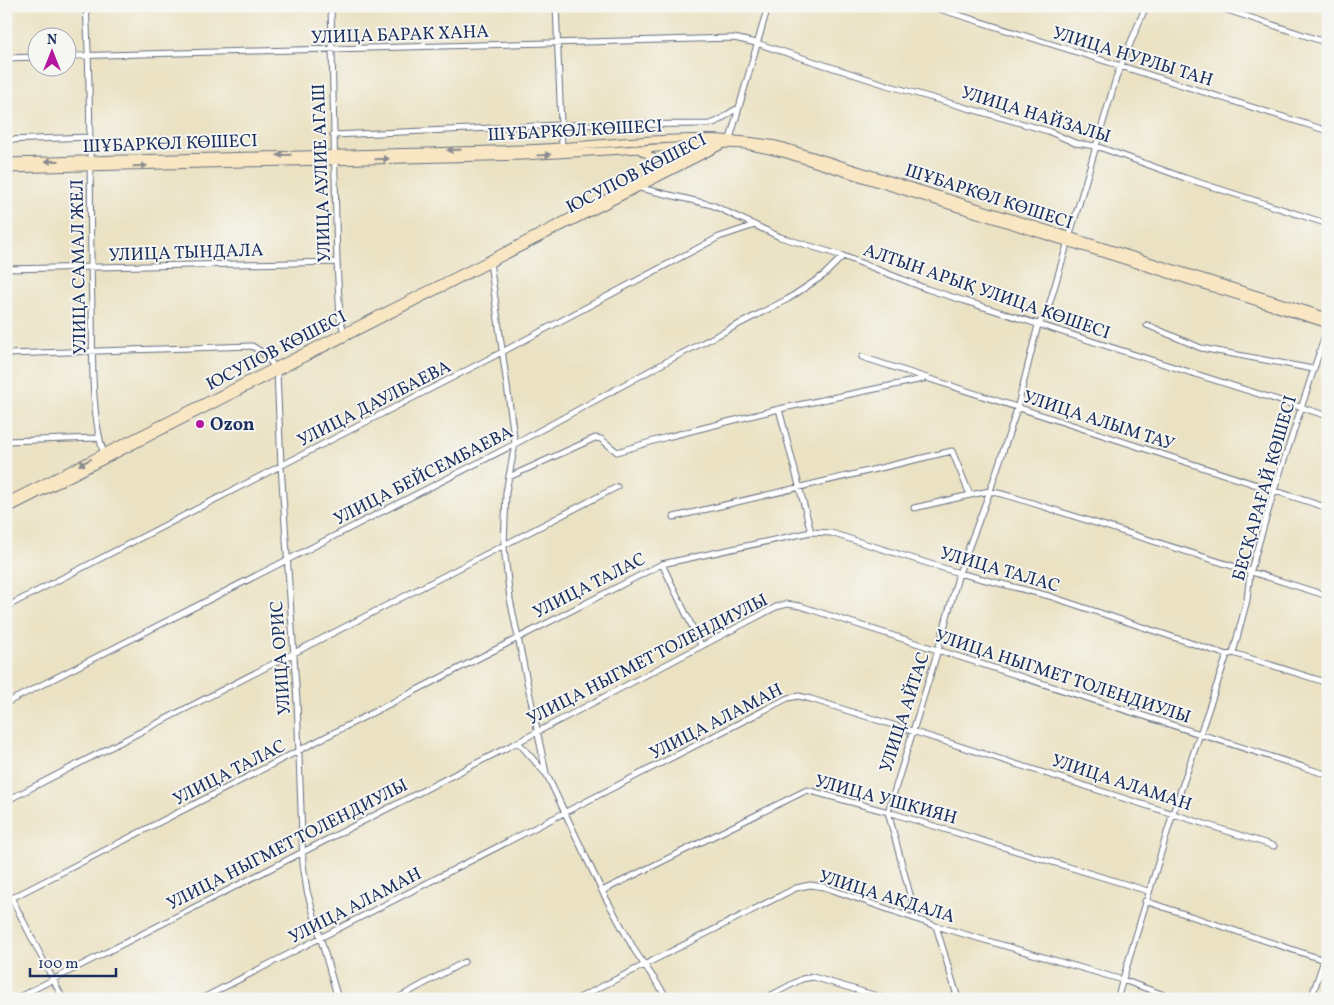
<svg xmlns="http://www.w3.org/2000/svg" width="1334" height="1005" font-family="Vollkorn,serif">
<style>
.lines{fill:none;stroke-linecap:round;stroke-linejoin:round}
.street-casing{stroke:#646e81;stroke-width:7}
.secondary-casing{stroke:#646e81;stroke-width:9}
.street{stroke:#fff;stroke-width:5}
.secondary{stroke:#f9e7c3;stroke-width:7}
.oneway{fill:#8a8b90}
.poi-dot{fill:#b5179e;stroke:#f6f6f2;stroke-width:2}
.labels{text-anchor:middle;stroke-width:4;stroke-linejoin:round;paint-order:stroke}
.street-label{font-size:18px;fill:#1b2f5e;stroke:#f6f6f2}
.poi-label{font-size:18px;font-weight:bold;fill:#1b2f5e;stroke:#f6f6f2;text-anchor:start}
</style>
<rect width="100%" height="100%" fill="#f6f6f2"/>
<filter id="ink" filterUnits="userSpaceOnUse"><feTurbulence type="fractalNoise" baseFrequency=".02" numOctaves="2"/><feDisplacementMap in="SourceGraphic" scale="10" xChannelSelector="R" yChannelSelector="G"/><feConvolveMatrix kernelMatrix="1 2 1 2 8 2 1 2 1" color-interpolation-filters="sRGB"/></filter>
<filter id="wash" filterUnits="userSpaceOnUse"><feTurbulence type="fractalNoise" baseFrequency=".0096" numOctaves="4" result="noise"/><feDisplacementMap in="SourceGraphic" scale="20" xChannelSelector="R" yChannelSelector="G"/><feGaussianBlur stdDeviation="1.12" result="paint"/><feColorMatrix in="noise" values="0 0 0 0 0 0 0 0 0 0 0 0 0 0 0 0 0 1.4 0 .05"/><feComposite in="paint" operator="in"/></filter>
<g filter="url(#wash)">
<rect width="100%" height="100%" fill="#ebe2c3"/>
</g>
<g filter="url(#ink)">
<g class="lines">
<defs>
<path id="street" d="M 86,6 C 92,106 89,207 92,307 C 93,354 90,410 104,455
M 331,6 L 337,262 L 340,319 L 345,335
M 556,6 L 562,148
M 930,6 L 1328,131
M 1215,6 L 1328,43
M 68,56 L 734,38 L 756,43 L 890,86 L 1048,131 L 1075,143 L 1096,146 L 1185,178 L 1328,224
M 6,58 L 38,57
M 333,135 L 561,125 L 709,124 C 722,122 727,112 739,108
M 730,139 L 768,6
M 6,140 L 90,137
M 640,188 L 712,205 L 780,237 L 843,256 L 927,289 L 1328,416
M 490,262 L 515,444 L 506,492 L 504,547 L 510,599 L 546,773 L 602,891 L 635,951 L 668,999
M 6,269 L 337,262
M 1147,325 L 1201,348 L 1313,369
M 6,354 L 252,346 C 264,352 271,360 277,372 L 281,466 L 297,701 L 303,864 L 307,891 L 338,999
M 862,357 L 1328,508
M 779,409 L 923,379
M 6,441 L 98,438
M 509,477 L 595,438 L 601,439 L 617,452 L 667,437 L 779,409 L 811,532
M 914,508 L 970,495
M 674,517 L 952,451 L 970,495 L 990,491 L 1013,497 L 1328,596
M 662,564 L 701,645
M 6,607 L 504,351 L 719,237 L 755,225
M 1233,653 L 1328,683
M 6,703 L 515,444 L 675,357 L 788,299 L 824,275 L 843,256
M 518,742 L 545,773
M 6,801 L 617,487
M 602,891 L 807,790 L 888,812 L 1148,891
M 12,899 L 63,999
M 6,901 L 662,564 L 811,532 L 831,533 L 959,573 L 1049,596 L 1227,655
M 1145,901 L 1324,960
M 916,917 L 888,812 L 938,650 L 959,573 L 990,491 L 1017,409 L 1038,325 L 1046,314 L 1051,299 L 1117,75 L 1146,6
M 936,926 L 958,999
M 15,999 L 518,742 L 776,607 L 787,604 L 800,606 L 1328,775
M 201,999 L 788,698 L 799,696 L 811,699 L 1274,846
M 396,999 L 464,962
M 577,999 L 796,888 L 810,885 L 824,887 L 936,926 L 1123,980 L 1175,999
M 764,999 L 802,979 L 813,977 L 887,999
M 1117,999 L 1173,813 L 1227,655 L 1233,653 L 1247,600 L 1250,573 L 1274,491 L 1328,326
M 1311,999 L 1328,948"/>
<path id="secondary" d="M 640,150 L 652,157 L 654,166 L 652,174
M 6,162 C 178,157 351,155 523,149 C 605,146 705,128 784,147 L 1328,317
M 6,169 L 523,156 L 724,144 L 746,145 L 783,153 L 1328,324
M 6,502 L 490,259 L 692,154 L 707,149
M 6,510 L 722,145"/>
</defs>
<use href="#street" class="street-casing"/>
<use href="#secondary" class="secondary-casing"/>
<use href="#street" class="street"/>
<use href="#secondary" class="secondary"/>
</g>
<defs><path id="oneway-solid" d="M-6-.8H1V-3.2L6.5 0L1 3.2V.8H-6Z" transform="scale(1.25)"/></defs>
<g class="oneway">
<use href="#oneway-solid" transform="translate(454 150) rotate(178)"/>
<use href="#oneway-solid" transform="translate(284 155) rotate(179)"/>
<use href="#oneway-solid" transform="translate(544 155) rotate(-4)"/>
<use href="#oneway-solid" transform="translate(382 159) rotate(-2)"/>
<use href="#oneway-solid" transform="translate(52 161) rotate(178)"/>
<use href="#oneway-solid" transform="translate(140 166) rotate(-2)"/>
<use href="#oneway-solid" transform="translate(85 462) rotate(153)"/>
</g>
</g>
<circle class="poi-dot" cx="200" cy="424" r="5"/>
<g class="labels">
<g class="street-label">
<text transform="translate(400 34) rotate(-2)" y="6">УЛИЦА БАРАК ХАНА</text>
<text transform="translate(1133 56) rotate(17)" y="6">УЛИЦА НУРЛЫ ТАН</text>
<text transform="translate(1036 114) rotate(17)" y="6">УЛИЦА НАЙЗАЛЫ</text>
<text transform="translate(575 130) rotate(-3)" y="6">ШҰБАРКӨЛ КӨШЕСІ</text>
<text transform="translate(170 143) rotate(-2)" y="6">ШҰБАРКӨЛ КӨШЕСІ</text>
<text transform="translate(321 173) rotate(-92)" y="6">УЛИЦА АУЛИЕ АГАШ</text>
<text transform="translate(636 173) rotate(-27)" y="6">ЮСУПОВ КӨШЕСІ</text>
<text transform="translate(989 196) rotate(18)" y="6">ШҰБАРКӨЛ КӨШЕСІ</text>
<text transform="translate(186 252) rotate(-2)" y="6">УЛИЦА ТЫНДАЛА</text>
<text transform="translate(78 267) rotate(-91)" y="6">УЛИЦА САМАЛ ЖЕЛ</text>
<text transform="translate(987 291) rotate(19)" y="6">АЛТЫН АРЫҚ УЛИЦА КӨШЕСІ</text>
<text transform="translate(276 350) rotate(-27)" y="6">ЮСУПОВ КӨШЕСІ</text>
<text transform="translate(374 403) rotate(-27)" y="6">УЛИЦА ДАУЛБАЕВА</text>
<text transform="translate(1099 420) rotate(18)" y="6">УЛИЦА АЛЫМ ТАУ</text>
<text transform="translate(423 475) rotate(-27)" y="6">УЛИЦА БЕЙСЕМБАЕВА</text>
<text transform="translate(1264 488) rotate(-74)" y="6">БЕСҚАРАҒАЙ КӨШЕСІ</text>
<text transform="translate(1000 569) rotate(16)" y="6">УЛИЦА ТАЛАС</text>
<text transform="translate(589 585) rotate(-27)" y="6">УЛИЦА ТАЛАС</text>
<text transform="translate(280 658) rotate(-94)" y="6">УЛИЦА ОРИС</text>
<text transform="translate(647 659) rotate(-27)" y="6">УЛИЦА НЫГМЕТ ТОЛЕНДИУЛЫ</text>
<text transform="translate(1063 676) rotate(18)" y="6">УЛИЦА НЫГМЕТ ТОЛЕНДИУЛЫ</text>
<text transform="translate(904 712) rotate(-72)" y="6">УЛИЦА АЙТАС</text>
<text transform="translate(716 721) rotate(-27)" y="6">УЛИЦА АЛАМАН</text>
<text transform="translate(229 772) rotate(-27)" y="6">УЛИЦА ТАЛАС</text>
<text transform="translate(1122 782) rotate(18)" y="6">УЛИЦА АЛАМАН</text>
<text transform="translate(886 799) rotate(15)" y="6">УЛИЦА УШКИЯН</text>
<text transform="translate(287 844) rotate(-27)" y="6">УЛИЦА НЫГМЕТ ТОЛЕНДИУЛЫ</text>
<text transform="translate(887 896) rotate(17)" y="6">УЛИЦА АКДАЛА</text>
<text transform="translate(355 905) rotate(-27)" y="6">УЛИЦА АЛАМАН</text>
</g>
<g class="poi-label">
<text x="210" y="430">Ozon</text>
</g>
</g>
<rect width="1334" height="1005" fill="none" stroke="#f6f6f2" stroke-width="25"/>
<g transform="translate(52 52)"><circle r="24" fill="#f6f6f2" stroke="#9ea6b7"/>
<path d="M0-4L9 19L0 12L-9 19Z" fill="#b5179e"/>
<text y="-8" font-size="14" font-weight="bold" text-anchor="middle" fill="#1b2f5e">N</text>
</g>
<path d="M30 968v8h86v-8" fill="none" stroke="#1b2f5e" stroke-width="2.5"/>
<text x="38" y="968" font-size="15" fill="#1b2f5e" stroke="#f6f6f2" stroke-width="4" paint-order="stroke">100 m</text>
</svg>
